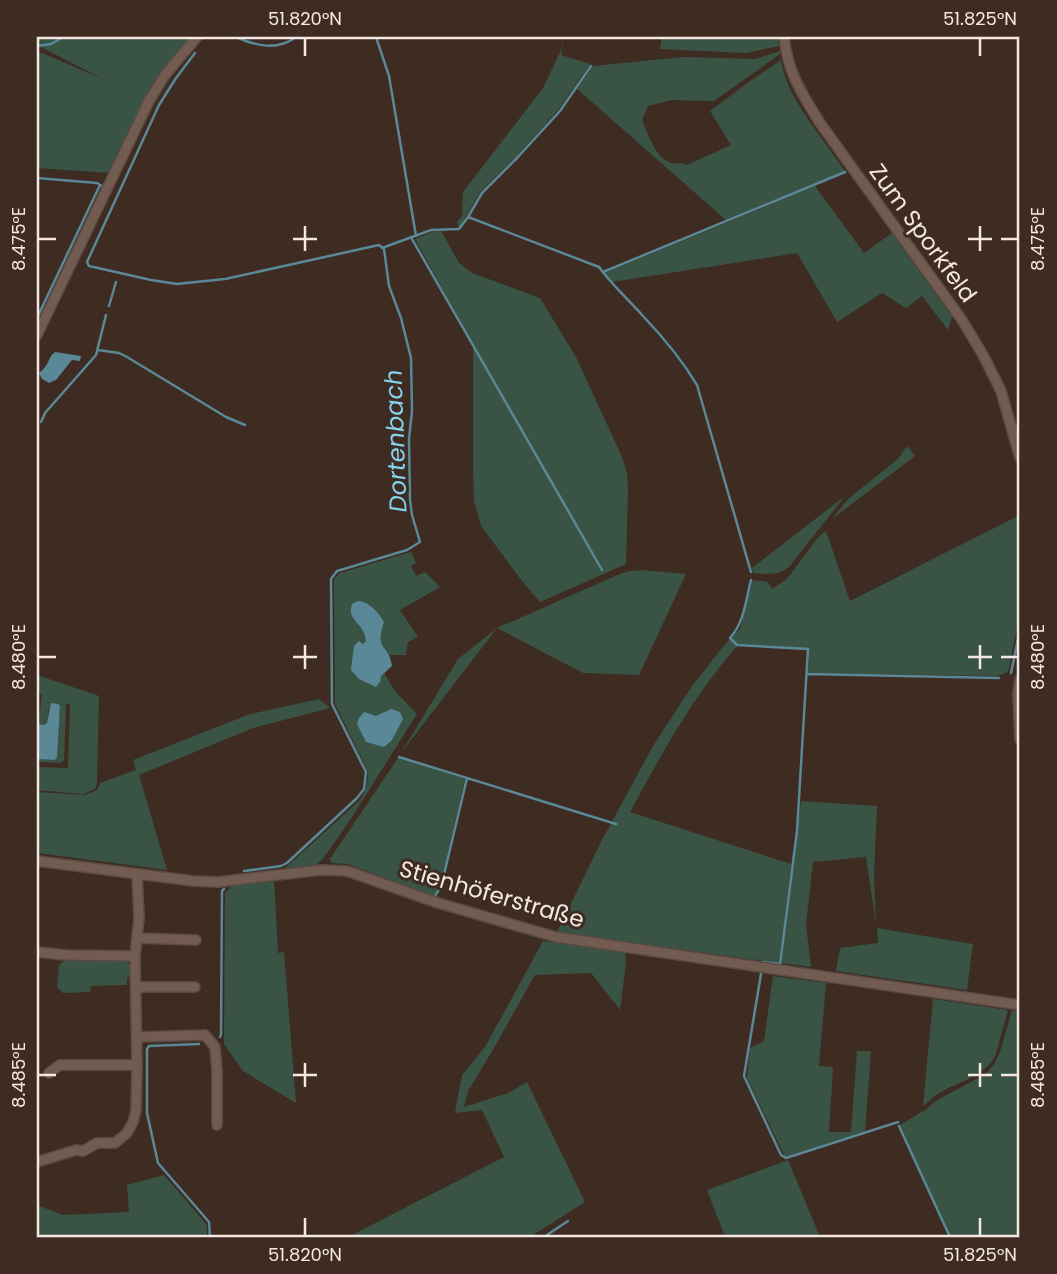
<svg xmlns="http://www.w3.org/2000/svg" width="1057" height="1274" font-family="Poppins,sans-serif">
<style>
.green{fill:#395445}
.water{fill:#5a8897}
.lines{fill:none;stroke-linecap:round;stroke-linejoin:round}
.stream{stroke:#5a8897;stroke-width:2.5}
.minor-casing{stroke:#5b4a43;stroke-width:12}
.minor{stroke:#725c52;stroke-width:9}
.ticks{fill:none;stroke:#f5e7e1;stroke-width:2.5}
.labels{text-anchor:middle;stroke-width:6;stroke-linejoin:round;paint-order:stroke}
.street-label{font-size:23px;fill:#f5e7e1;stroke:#3e2b22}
.water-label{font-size:24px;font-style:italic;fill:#85d3ed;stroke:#3e2b22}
.neatline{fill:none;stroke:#f5e7e1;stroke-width:2.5}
.ticks-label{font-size:18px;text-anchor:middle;fill:#f5e7e1}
</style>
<rect width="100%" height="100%" fill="#3e2b22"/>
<path class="green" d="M 52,37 L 190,37 L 161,73 L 145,100 L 110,173 L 37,168 L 37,51 L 103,79 L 37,45 L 37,38 Z
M 564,37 L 561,55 L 590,64 L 559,109 L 517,156 L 480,192 L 459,228 L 457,222 L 462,216 L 463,192 L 543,88 L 561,50 Z
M 662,37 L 778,37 L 779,46 L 746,53 L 660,49 Z
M 780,51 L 780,54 L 714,101 L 672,100 L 648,106 L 642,120 C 649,136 658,168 681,163 L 687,165 L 731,145 L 710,111 L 749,82 L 781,60 C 785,96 825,141 845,171 L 726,220 L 577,89 L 593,66 L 683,57 L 756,59 Z
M 815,186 L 864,253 L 892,233 L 952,317 L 948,330 L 922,296 L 906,308 L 882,293 L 837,322 L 797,253 L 612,282 L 605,273 Z
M 441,231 L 459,263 L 472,273 L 540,298 L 576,357 L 622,457 L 627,473 L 628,488 L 626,564 L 540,602 L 522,581 L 481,526 L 474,501 L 473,472 L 473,344 L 415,239 L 432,232 Z
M 907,446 L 915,456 L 832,519 L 848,499 L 898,459 Z
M 845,496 L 789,567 C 777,576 767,574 753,573 L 752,568 Z
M 1020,515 L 1020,614 L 1008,672 L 998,676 L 808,673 L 809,649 L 739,644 C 694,694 662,753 630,812 L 791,864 L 779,963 L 557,932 L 601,842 L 653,746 L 692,686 L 722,648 L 740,629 L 753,580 L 768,582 L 772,589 L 787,579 L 819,536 L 826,531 L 850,601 Z
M 411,552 L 416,563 L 411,566 L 416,576 L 425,572 L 440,587 L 400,610 L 418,637 L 408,642 L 406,655 L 388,655 L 380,643 L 380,634 L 351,616 C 359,623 366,631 366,641 L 363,644 L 381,676 L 384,673 L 395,691 L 417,714 L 352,817 L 323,859 L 315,865 L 284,869 L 360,800 C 366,790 368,783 368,772 L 335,704 L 334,579 L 340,573 Z
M 641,570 L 686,574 L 639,675 L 583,673 L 497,628 L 398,757 L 465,779 L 440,886 L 433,896 L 348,864 L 332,863 L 330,859 L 398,758 L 458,659 L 497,628 L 620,574 L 630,571 Z
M 37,675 L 99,696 L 97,781 L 96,788 L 84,794 L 37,790 L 37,767 L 68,768 L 70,705 L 68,704 L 66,704 L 64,760 L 61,763 L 37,762 L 37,759 L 55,760 L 57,757 L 60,707 L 49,708 L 47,723 L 44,725 L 37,724 L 37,720 L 39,720 L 42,694 L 37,693 Z
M 319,699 L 330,708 L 253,728 L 139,775 L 167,870 L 37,853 L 37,792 L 85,795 L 97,790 L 100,783 L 136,770 L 133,760 L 250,714 Z
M 801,801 L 877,806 L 874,875 L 876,924 L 866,857 L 813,862 L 806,925 L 811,967 L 781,963 Z
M 274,880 L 278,953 L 284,952 L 296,1103 L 243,1071 L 224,1044 L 225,893 L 232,886 Z
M 877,928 L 973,944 L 967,990 L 836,971 L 840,948 L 878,943 Z
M 543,941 L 625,952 L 626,963 L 620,1010 L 591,973 L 535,975 L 494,1048 L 468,1091 L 464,1107 L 508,1093 L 527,1082 L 585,1202 L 530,1237 L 348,1237 L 504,1157 L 482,1110 L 455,1113 L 462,1075 L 485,1047 Z
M 65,960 L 127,961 L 130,966 L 130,976 L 127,978 L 127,985 L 91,986 L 90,992 L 63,993 L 57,987 L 59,965 Z
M 773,976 L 826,983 L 819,1066 L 833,1067 L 829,1132 L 851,1132 L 857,1051 L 871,1051 L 865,1131 L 785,1157 L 747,1078 L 750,1048 L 764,1041 Z
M 933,999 L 1008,1010 L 995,1057 C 982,1078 956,1082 936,1095 C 932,1098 927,1103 923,1106 Z
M 1012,1010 L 1020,1012 L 1020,1237 L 951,1237 L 900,1125 L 925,1110 L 939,1099 L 984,1075 L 994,1065 L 1001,1049 Z
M 788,1160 L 820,1237 L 725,1237 L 707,1190 Z
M 164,1175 L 207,1225 L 207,1237 L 37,1237 L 37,1205 L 63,1215 L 129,1212 L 127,1185 Z"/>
<path class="water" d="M 55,352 L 81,356 L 80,361 L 72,360 L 56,380 L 49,383 L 42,379 L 39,373 C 50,365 47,358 55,352 Z
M 358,601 C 370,602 378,612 384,622 C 374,652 389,643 392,666 L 381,676 L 380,682 L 376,687 L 359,679 L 351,670 L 354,646 L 359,641 L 363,644 L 366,641 C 364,622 346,621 352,604 Z
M 51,703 L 58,704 L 60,706 L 57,757 L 55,760 L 37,759 L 37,724 L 44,725 L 47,723 Z
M 391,709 L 400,712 L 403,719 L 392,740 L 384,747 L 366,742 L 357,724 L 359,718 L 364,712 L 376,716 Z"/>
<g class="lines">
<path class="stream" d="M 236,37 C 256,46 277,51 296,37
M 376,37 L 389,76 L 416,236
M 37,46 L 51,44 L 63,37
M 195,53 L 176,78 L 159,105 L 87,262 L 89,266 L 151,280 L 177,284 L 186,283 L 225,279 L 379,245 L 384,249 L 389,286 L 401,318 L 411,358 L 412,411 L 409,439 L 410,500 L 412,515 L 420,542 L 407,550 L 337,571 L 331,579 L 332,704 L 366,772 L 364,789 L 357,798 L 287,863 L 281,866 L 244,871
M 37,178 L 97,183 L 102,186
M 468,217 L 482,193 L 517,158 L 560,111 L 591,66
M 412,239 L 602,570
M 382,248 L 431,230 L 459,229 L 468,217 L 599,267 C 612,285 628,299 643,316 C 663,337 682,360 697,385 L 751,572
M 603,272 L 845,172
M 109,306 L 116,282
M 37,318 L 100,185
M 98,350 L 119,353 L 127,357 L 226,417 L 245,425
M 41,422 L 45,413 L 96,355 L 106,315
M 751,580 C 746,600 744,623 730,638 L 737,645 L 808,649 L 797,831 L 780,964 L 763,962
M 1011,673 L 1020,629
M 807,674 L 999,678
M 399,757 L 616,824
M 434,897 L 441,887 L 467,778
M 761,974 L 744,1076 L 781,1155 L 786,1158 L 898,1122
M 220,1037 L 221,1035 L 222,891 L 224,889
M 199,1044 L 149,1046 L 147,1049 L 147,1113 L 158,1163 L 209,1222 L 210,1237
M 899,1126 L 950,1237
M 544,1237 L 568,1221"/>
<defs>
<path id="minor" d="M 784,37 C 788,73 801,92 820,123 L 962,320 L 983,355 L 1001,391 L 1020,458
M 37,335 L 149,101 L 165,75 L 197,37
M 1020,679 L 1018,694 L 1020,739
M 37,861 L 193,881 L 218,882 L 321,870 L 347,871 L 438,903 L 556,937 L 1020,1005
M 137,938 L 196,940
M 37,952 L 66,955 L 135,956
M 137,987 L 195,987
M 137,1037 L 205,1035 L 215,1047 L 217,1070 L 217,1125
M 49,1073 L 60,1065 L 137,1065
M 37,1162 L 76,1150 L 83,1151 L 97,1143 L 115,1143 L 127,1133 L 133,1122 L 136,1110 L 137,1065 L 135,956 L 139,918 L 137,874"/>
</defs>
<use href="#minor" class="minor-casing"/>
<use href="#minor" class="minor"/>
</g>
<path class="ticks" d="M 305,38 L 305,56M 980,38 L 980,56M 305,226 L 305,251M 980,226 L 980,251M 38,239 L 56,239M 293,239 L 317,239M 968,239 L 992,239M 1001,239 L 1018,239M 305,645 L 305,669M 980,645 L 980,669M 38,657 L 56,657M 293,657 L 317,657M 968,657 L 992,657M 1001,657 L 1018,657M 305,1063 L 305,1087M 980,1063 L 980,1087M 38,1075 L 56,1075M 293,1075 L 317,1075M 968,1075 L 992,1075M 1001,1075 L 1018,1075M 305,1218 L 305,1236M 980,1218 L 980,1236"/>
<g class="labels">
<g class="street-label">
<text transform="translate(923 233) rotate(54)" y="8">Zum Sporkfeld</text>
<text transform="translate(492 894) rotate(16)" y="8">Stienhöferstraße</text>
</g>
<g class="water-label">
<text transform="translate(396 441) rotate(-92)" y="8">Dortenbach</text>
</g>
</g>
<rect width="1057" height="1274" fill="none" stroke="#3e2b22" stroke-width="77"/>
<rect x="38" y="38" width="980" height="1198" class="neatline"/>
<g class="ticks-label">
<text x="305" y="25">51.820°N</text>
<text x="980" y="25">51.825°N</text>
<text transform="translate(1038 239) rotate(-90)" y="6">8.475°E</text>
<text transform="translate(19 239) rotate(-90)" y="6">8.475°E</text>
<text transform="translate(1038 657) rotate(-90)" y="6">8.480°E</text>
<text transform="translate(19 657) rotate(-90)" y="6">8.480°E</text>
<text transform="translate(19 1075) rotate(-90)" y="6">8.485°E</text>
<text transform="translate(1038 1075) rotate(-90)" y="6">8.485°E</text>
<text x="305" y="1261">51.820°N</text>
<text x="980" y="1261">51.825°N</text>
</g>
</svg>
